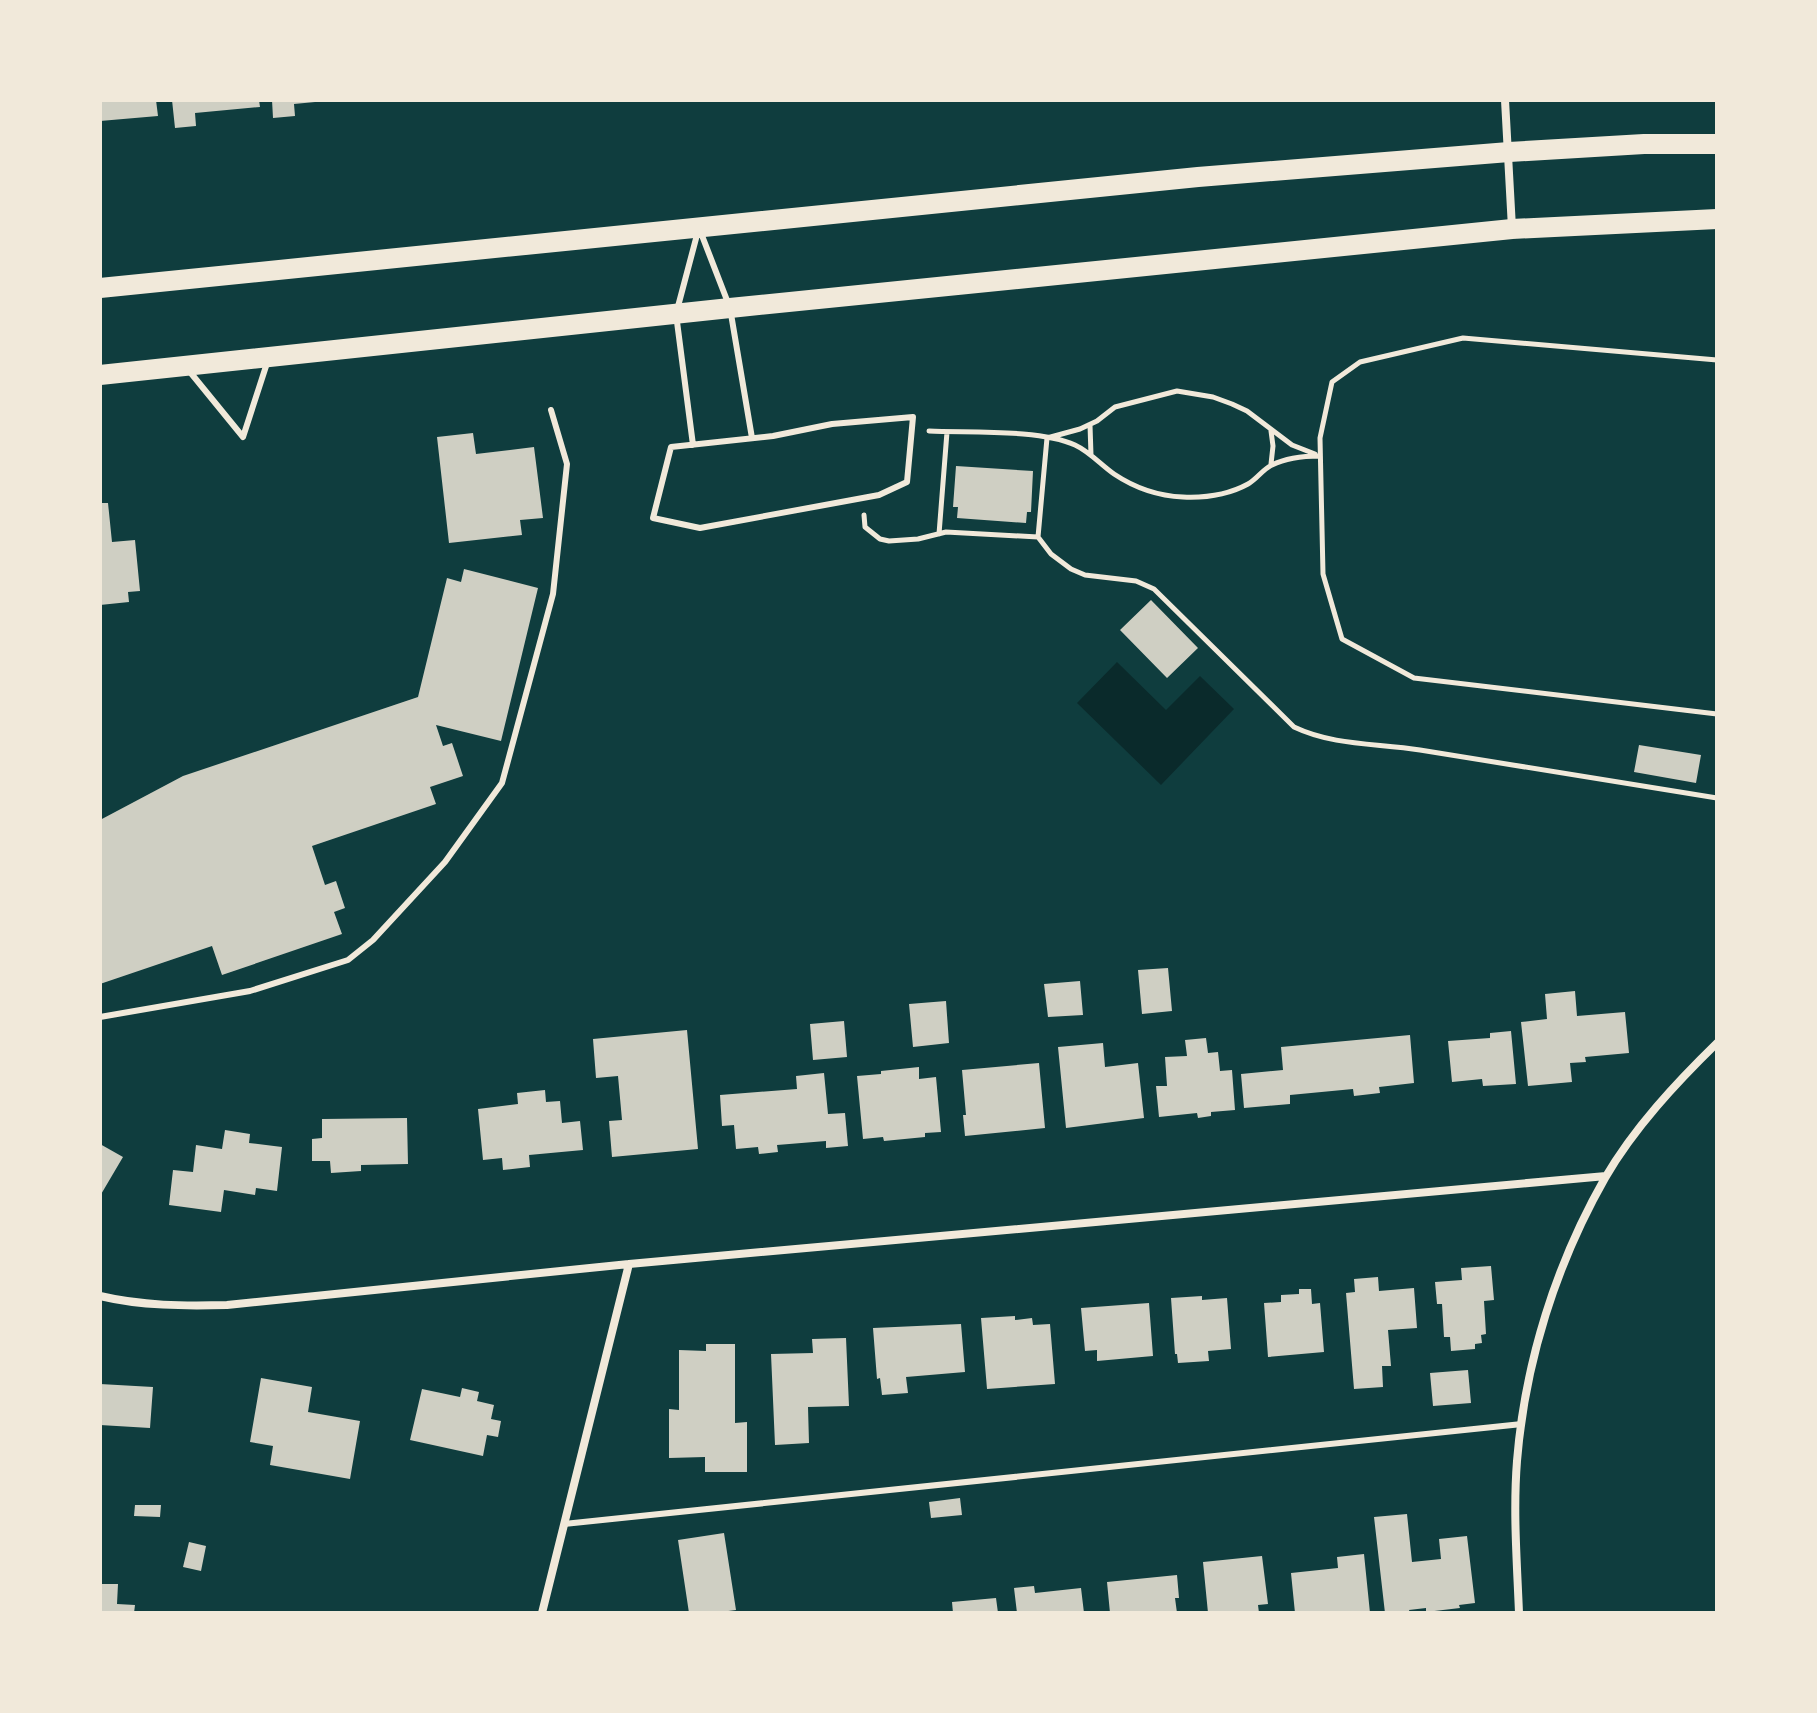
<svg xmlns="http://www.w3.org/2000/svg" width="1817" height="1713" font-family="'Fira Sans Condensed',sans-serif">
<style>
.water{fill:#0a2a2b}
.building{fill:#cfcfc3}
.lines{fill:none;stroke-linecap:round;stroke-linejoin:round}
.path{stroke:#f1e9da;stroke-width:5}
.service{stroke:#f1e9da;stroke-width:6}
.minor{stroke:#f1e9da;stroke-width:8}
.primary{stroke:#f1e9da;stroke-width:20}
</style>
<rect width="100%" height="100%" fill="#0f3d3e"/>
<path class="water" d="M 1117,662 L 1166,710 L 1200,676 L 1234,709 L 1161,785 L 1077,703 Z"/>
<path class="building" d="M 100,100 L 156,100 L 158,116 L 100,121 Z
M 172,100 L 259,100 L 260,107 L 195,113 L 196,126 L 175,128 Z
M 272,100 L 315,100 L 315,102 L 294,104 L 295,116 L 273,118 Z
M 473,433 L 476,454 L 534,447 L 543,518 L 520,520 L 522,535 L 449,543 L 437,437 Z
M 956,466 L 1033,471 L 1031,512 L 1027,512 L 1026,523 L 957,518 L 958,507 L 953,507 Z
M 100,503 L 108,503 L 112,542 L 135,540 L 140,591 L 128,592 L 129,602 L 100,605 Z
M 464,569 L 538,588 L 501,741 L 436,725 L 443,746 L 452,743 L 463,776 L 430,787 L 436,804 L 312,846 L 325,885 L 336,881 L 345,908 L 334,912 L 342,934 L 222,975 L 212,946 L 100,984 L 100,820 L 183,776 L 418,697 L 447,578 L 461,582 Z
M 1151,600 L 1198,648 L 1167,678 L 1120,630 Z
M 1639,745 L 1701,755 L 1696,783 L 1634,772 Z
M 1168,968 L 1172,1011 L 1142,1014 L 1138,970 Z
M 1080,981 L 1083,1015 L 1048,1017 L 1044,984 Z
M 1575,991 L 1577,1016 L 1625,1012 L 1629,1053 L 1585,1057 L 1586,1062 L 1570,1063 L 1572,1082 L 1528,1086 L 1521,1022 L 1547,1019 L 1545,994 Z
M 946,1001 L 949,1043 L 913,1047 L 909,1004 Z
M 844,1021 L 847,1057 L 813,1060 L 810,1024 Z
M 687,1030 L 698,1149 L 612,1157 L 609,1121 L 622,1120 L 618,1076 L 596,1078 L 593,1039 Z
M 1511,1031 L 1516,1084 L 1483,1086 L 1482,1079 L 1452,1082 L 1448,1041 L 1490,1038 L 1490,1033 Z
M 1410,1035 L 1414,1083 L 1379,1087 L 1380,1093 L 1354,1096 L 1353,1089 L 1290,1095 L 1290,1104 L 1244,1108 L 1241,1074 L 1283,1070 L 1281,1047 Z
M 1206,1038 L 1208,1053 L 1218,1052 L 1220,1071 L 1232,1070 L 1235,1110 L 1211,1112 L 1211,1116 L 1198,1118 L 1197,1113 L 1159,1117 L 1156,1086 L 1167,1086 L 1165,1057 L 1187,1056 L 1185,1040 Z
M 1103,1043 L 1105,1067 L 1138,1063 L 1144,1118 L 1066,1128 L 1058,1047 Z
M 1039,1063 L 1045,1128 L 965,1136 L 963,1115 L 966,1115 L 962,1070 Z
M 919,1067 L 919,1079 L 936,1077 L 941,1132 L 925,1133 L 925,1137 L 884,1141 L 883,1137 L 863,1139 L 857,1076 L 881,1074 L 881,1071 Z
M 824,1073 L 828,1114 L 845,1113 L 848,1146 L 826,1148 L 826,1141 L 777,1145 L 778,1152 L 759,1154 L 758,1147 L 736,1149 L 734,1125 L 722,1126 L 720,1095 L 797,1089 L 796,1076 Z
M 545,1090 L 546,1102 L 560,1101 L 562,1123 L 580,1121 L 583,1150 L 529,1155 L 530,1167 L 503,1170 L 502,1158 L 483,1160 L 478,1109 L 518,1104 L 517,1093 Z
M 407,1118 L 408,1164 L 361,1165 L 361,1171 L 331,1173 L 330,1161 L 312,1161 L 312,1139 L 322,1138 L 322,1119 Z
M 225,1130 L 250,1134 L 249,1143 L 282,1147 L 277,1191 L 256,1188 L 255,1195 L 224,1190 L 221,1212 L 169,1205 L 173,1170 L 193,1172 L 196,1145 L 222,1149 Z
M 100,1144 L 123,1157 L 100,1196 Z
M 1491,1266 L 1494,1300 L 1484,1301 L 1486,1334 L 1481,1335 L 1482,1343 L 1475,1344 L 1475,1349 L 1451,1351 L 1450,1337 L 1444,1337 L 1442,1304 L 1437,1304 L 1435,1282 L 1462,1280 L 1461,1268 Z
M 1378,1277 L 1379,1291 L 1414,1288 L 1417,1328 L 1388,1330 L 1391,1366 L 1382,1366 L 1383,1387 L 1354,1389 L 1346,1293 L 1355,1292 L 1354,1279 Z
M 1299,1289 L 1311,1289 L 1312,1304 L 1320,1303 L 1324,1352 L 1268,1357 L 1264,1303 L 1281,1302 L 1281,1295 L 1299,1294 Z
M 1202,1296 L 1202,1300 L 1227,1298 L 1231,1349 L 1208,1351 L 1209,1361 L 1178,1363 L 1177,1354 L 1175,1354 L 1171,1298 Z
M 1149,1303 L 1153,1356 L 1097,1361 L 1097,1350 L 1085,1351 L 1081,1308 Z
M 1015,1316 L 1015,1320 L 1032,1318 L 1033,1325 L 1050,1324 L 1055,1384 L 987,1389 L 981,1318 Z
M 961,1324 L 965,1372 L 906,1377 L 908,1393 L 882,1395 L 880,1378 L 877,1379 L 873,1328 Z
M 846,1338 L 849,1406 L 808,1407 L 809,1443 L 775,1445 L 771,1354 L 813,1353 L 812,1339 Z
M 706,1344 L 735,1344 L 735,1423 L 747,1422 L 747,1472 L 705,1472 L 705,1457 L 669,1458 L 669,1409 L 679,1410 L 679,1350 L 706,1351 Z
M 1468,1370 L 1471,1403 L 1433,1406 L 1430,1373 Z
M 261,1378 L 312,1387 L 308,1412 L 360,1421 L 350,1479 L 270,1465 L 273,1446 L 250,1442 Z
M 100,1384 L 153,1387 L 150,1428 L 100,1425 Z
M 462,1388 L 479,1392 L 477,1401 L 494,1405 L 491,1419 L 501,1421 L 498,1437 L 487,1435 L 483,1456 L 410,1440 L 422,1389 L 460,1397 Z
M 960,1498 L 962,1515 L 931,1518 L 929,1502 Z
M 135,1505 L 161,1505 L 160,1517 L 134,1516 Z
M 1407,1514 L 1412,1562 L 1441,1559 L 1439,1539 L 1467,1536 L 1475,1603 L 1459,1605 L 1460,1608 L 1426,1612 L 1426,1608 L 1409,1610 L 1410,1613 L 1385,1613 L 1374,1517 Z
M 724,1533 L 736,1610 L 713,1613 L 689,1613 L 678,1540 Z
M 189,1542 L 206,1546 L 201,1571 L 183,1567 Z
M 1364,1554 L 1370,1613 L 1295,1613 L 1291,1573 L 1338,1568 L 1337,1557 Z
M 1262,1556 L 1268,1604 L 1258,1605 L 1259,1613 L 1208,1613 L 1203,1562 Z
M 1177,1575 L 1179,1598 L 1175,1598 L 1177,1613 L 1110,1613 L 1107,1582 Z
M 100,1584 L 118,1584 L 117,1604 L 135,1605 L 134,1613 L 100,1613 Z
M 1034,1586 L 1035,1593 L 1081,1588 L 1084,1613 L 1017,1613 L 1014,1588 Z
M 996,1598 L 998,1613 L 953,1613 L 952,1602 Z"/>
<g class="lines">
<path class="path" d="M 1717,360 L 1463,338 L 1360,362 L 1332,382 L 1320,438 L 1323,574 L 1342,639 L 1414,678 L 1717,714
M 1090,425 L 1091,455
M 929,431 C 969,433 1040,429 1075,445 C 1090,452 1101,465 1114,474 C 1135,488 1158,496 1183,497 C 1206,498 1228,495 1248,484 C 1257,479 1263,469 1272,465 C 1286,458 1304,456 1320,456
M 1271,464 L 1273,446 L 1271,431
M 864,515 L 865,527 L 880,539 L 889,541 L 918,539 L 946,532 L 1038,537 L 1051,554 L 1071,569 L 1085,575 L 1136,581 L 1154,589 L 1294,727 C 1334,746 1377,743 1420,750 C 1519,766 1618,782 1717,798
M 939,534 L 947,432
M 1038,537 L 1047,438 L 1080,429 L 1097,421 L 1115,407 L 1177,391 L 1213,397 L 1232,404 L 1247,411 L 1292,445 L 1315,454"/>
<path class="service" d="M 701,233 L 730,308 L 752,438
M 190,372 L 243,437 L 268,360
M 913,417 L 907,482 L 879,495 L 700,528 L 653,518 L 671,447 L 773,436 L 832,424 Z
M 693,445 L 676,314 L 698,231
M 100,1017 L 250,991 L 348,960 L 373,940 L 445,862 L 502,783 L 553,594 L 567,464 L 551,410
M 564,1524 L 1522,1424"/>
<path class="minor" d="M 1505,100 L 1512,228
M 100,1296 C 142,1306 184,1306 227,1305 L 629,1264 L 1606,1176
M 542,1613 L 629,1264
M 1519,1613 C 1517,1562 1513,1512 1517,1461 C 1525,1362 1556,1264 1605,1178 C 1634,1128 1676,1083 1717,1043"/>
<path class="primary" d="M 100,288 L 1198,177 L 1509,152 L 1644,144 L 1717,144
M 100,375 L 730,308 L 1512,229 L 1717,219"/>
</g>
<rect width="1817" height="1713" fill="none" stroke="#f1e9da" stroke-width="204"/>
</svg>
